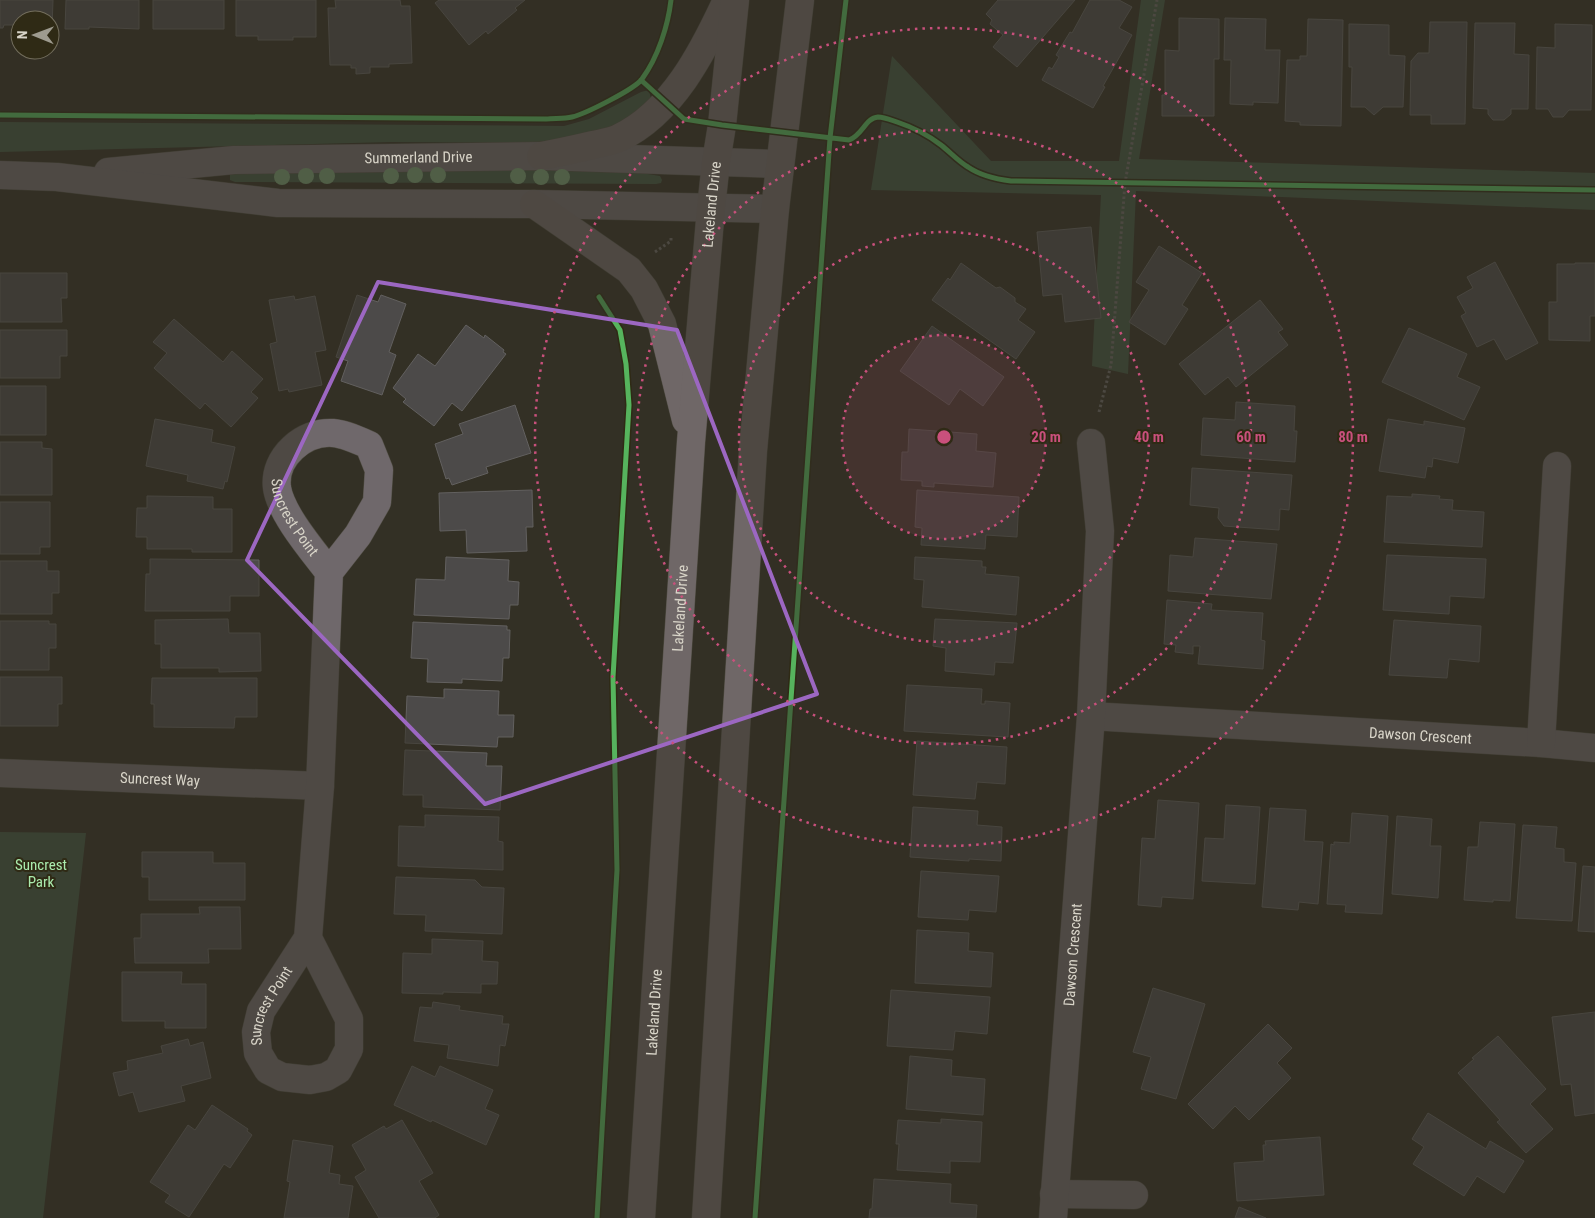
<svg xmlns="http://www.w3.org/2000/svg" width="1595" height="1218" font-family="'Roboto Condensed',sans-serif">
<style>
.green{fill:#425541}
.building{fill:#4c4a49;stroke:#62605f}
.lines{fill:none;stroke-linecap:round;stroke-linejoin:round}
.minor-casing{stroke:#504d43;stroke-width:29}
.major-casing{stroke:#504d43;stroke-width:29}
.path{stroke:#6a6664;stroke-width:3;stroke-dasharray:2.5 2.5;stroke-linecap:butt}
.minor{stroke:#6f686b;stroke-width:28}
.major{stroke:#6f6767;stroke-width:28}
.cycleway-casing{stroke:#2f2a15;stroke-width:8}
.cycleway{stroke:#56b35d;stroke-width:5}
.tree{fill:#749770}
.marked{fill:none;stroke:#9c67c2;stroke-width:4;stroke-linejoin:round}
.ring{fill:none;stroke:#c9507c;stroke-width:2.5;stroke-dasharray:2.5 5}
.labels{text-anchor:middle;stroke-width:4;stroke-linejoin:round;paint-order:stroke}
.street-label{font-size:15px;fill:#d8d4c8;stroke:#2f2a15}
.park-label{font-size:15px;fill:#aaebad;stroke:#2f2a15}
.centre{fill:#c9507c;stroke:#2f2a15;stroke-width:2.5}
.ring-label{font-size:15px;text-anchor:middle;font-weight:bold;fill:#c9507c;stroke:#2f2a15;stroke-width:4;stroke-linejoin:round;paint-order:stroke}
</style>
<rect width="100%" height="100%" fill="#333025"/>
<path class="green" d="M 1141,0 L 1165,0 L 1139,159 L 1595,173 L 1595,210 L 1136,191 L 1128,374 L 1092,366 L 1101,195 L 871,190 L 892,56 L 991,161 L 1119,161 Z
M 649,90 L 651,99 L 636,112 L 612,127 L 538,143 L 391,142 L 0,152 L 0,122 L 564,126 L 589,119 L 641,92 Z
M 402,168 L 623,170 L 660,176 L 662,180 L 661,183 L 656,184 L 235,182 L 230,180 L 230,175 L 231,173 Z
M 0,832 L 86,833 L 43,1218 L 0,1218 Z"/>
<path class="building" d="M 0,0 L 53,0 L 52,28 L 50,28 L 50,20 L 20,20 L 20,25 L 4,25 L 3,28 L 0,28 Z
M 66,0 L 139,0 L 139,29 L 89,27 L 89,29 L 65,29 Z
M 153,0 L 224,0 L 224,29 L 153,29 Z
M 236,0 L 316,0 L 316,37 L 293,37 L 293,40 L 258,40 L 258,36 L 236,36 Z
M 335,0 L 400,0 L 401,6 L 410,6 L 412,63 L 389,64 L 389,67 L 370,67 L 370,73 L 356,74 L 356,68 L 351,68 L 351,65 L 330,65 L 328,8 L 336,8 Z
M 439,0 L 525,0 L 515,8 L 517,10 L 488,34 L 486,31 L 469,45 L 435,3 Z
M 998,0 L 1075,0 L 1017,67 L 993,47 L 1003,35 L 990,24 L 992,20 L 986,14 Z
M 1090,0 L 1119,0 L 1132,7 L 1119,28 L 1132,35 L 1103,86 L 1105,87 L 1093,108 L 1042,80 L 1049,67 L 1052,69 L 1059,57 L 1056,55 L 1070,32 L 1072,33 Z
M 1179,18 L 1219,19 L 1219,59 L 1214,59 L 1214,116 L 1162,116 L 1162,95 L 1165,95 L 1165,50 L 1179,51 Z
M 1225,18 L 1266,19 L 1265,50 L 1280,50 L 1278,103 L 1253,102 L 1253,105 L 1230,104 L 1231,60 L 1224,60 Z
M 1308,19 L 1343,20 L 1341,126 L 1300,125 L 1300,122 L 1285,121 L 1287,60 L 1300,60 L 1300,56 L 1307,56 Z
M 1430,22 L 1467,22 L 1465,124 L 1431,124 L 1431,115 L 1410,115 L 1411,61 L 1418,53 L 1429,53 Z
M 1475,23 L 1515,23 L 1514,54 L 1529,55 L 1528,109 L 1511,109 L 1511,114 L 1504,120 L 1493,120 L 1488,114 L 1488,109 L 1473,108 Z
M 1349,24 L 1389,25 L 1389,55 L 1405,56 L 1403,107 L 1383,107 L 1374,115 L 1365,107 L 1351,107 L 1352,67 L 1349,67 Z
M 1555,24 L 1592,25 L 1591,110 L 1569,110 L 1563,117 L 1553,117 L 1548,109 L 1536,109 L 1537,47 L 1555,48 Z
M 1091,227 L 1101,318 L 1065,322 L 1062,294 L 1043,296 L 1037,232 Z
M 1159,246 L 1202,273 L 1182,305 L 1188,309 L 1165,345 L 1129,322 L 1149,290 L 1136,282 Z
M 1495,262 L 1538,343 L 1506,360 L 1494,339 L 1477,347 L 1461,316 L 1466,313 L 1457,297 L 1473,288 L 1467,277 Z
M 961,263 L 996,288 L 1000,287 L 1015,298 L 1015,302 L 1026,309 L 1018,320 L 1035,332 L 1016,359 L 932,300 L 948,278 L 950,280 Z
M 1575,263 L 1595,263 L 1595,316 L 1590,316 L 1590,341 L 1549,340 L 1549,302 L 1557,302 L 1557,264 L 1575,264 Z
M 0,273 L 67,273 L 67,298 L 61,298 L 62,322 L 0,322 Z
M 357,295 L 378,302 L 381,295 L 406,304 L 389,352 L 396,355 L 382,395 L 341,381 L 348,361 L 336,357 Z
M 294,296 L 295,300 L 315,296 L 326,350 L 315,352 L 322,385 L 289,392 L 288,389 L 279,391 L 270,344 L 277,342 L 269,300 Z
M 1260,300 L 1283,329 L 1278,332 L 1288,345 L 1236,387 L 1228,377 L 1205,395 L 1179,364 Z
M 174,319 L 223,362 L 232,351 L 263,379 L 251,392 L 258,398 L 231,427 L 205,403 L 200,409 L 154,368 L 167,353 L 153,342 Z
M 466,325 L 484,338 L 485,335 L 504,350 L 503,352 L 506,354 L 462,411 L 452,403 L 434,426 L 403,402 L 406,399 L 393,388 L 418,354 L 435,366 Z
M 932,326 L 1004,377 L 983,406 L 960,389 L 949,405 L 900,371 Z
M 1409,328 L 1467,354 L 1457,377 L 1480,387 L 1464,420 L 1382,382 Z
M 0,330 L 67,330 L 67,356 L 60,356 L 60,378 L 0,378 Z
M 0,386 L 46,386 L 46,435 L 0,435 Z
M 1236,402 L 1295,406 L 1294,431 L 1297,431 L 1295,462 L 1201,455 L 1203,418 L 1235,420 Z
M 515,405 L 531,453 L 486,467 L 488,473 L 452,485 L 449,478 L 446,479 L 435,444 L 463,434 L 459,424 Z
M 155,419 L 213,430 L 211,442 L 235,447 L 227,482 L 225,481 L 223,489 L 187,481 L 188,475 L 146,466 Z
M 1388,419 L 1424,425 L 1424,421 L 1465,428 L 1458,463 L 1433,458 L 1432,467 L 1427,466 L 1425,478 L 1379,471 Z
M 909,429 L 977,434 L 976,451 L 996,453 L 993,487 L 934,483 L 934,487 L 922,486 L 922,481 L 901,480 L 902,452 L 908,452 Z
M 0,442 L 42,442 L 42,448 L 52,449 L 52,495 L 0,495 Z
M 1192,468 L 1292,475 L 1289,510 L 1280,509 L 1279,530 L 1224,526 L 1218,518 L 1219,508 L 1190,505 Z
M 532,490 L 533,527 L 526,527 L 527,551 L 467,553 L 466,530 L 440,531 L 439,493 Z
M 917,490 L 1019,497 L 1017,537 L 986,535 L 985,549 L 921,545 L 922,528 L 915,527 Z
M 1412,494 L 1440,496 L 1439,499 L 1453,500 L 1452,510 L 1484,512 L 1482,547 L 1384,542 L 1387,496 L 1412,497 Z
M 147,496 L 213,497 L 213,509 L 232,509 L 232,552 L 192,552 L 192,549 L 147,549 L 147,537 L 136,537 L 137,508 L 147,508 Z
M 0,502 L 50,502 L 50,547 L 40,547 L 40,554 L 0,554 Z
M 1195,538 L 1277,544 L 1271,599 L 1168,591 L 1170,555 L 1193,557 Z
M 1387,555 L 1486,559 L 1484,598 L 1450,596 L 1449,614 L 1383,610 Z
M 446,557 L 509,560 L 508,581 L 519,582 L 518,605 L 510,605 L 509,619 L 414,615 L 416,579 L 445,580 Z
M 915,557 L 982,561 L 982,567 L 986,567 L 985,574 L 1019,577 L 1016,615 L 922,607 L 924,580 L 914,579 Z
M 150,559 L 259,560 L 259,596 L 230,596 L 230,611 L 145,611 L 146,574 L 150,574 Z
M 0,561 L 47,561 L 47,571 L 59,571 L 59,593 L 52,593 L 52,614 L 0,614 Z
M 1167,600 L 1212,604 L 1211,610 L 1263,613 L 1261,640 L 1265,641 L 1263,669 L 1198,664 L 1200,646 L 1193,646 L 1193,654 L 1175,652 L 1176,645 L 1164,644 Z
M 228,619 L 229,633 L 260,633 L 261,671 L 219,672 L 219,668 L 161,668 L 161,644 L 155,644 L 155,620 Z
M 935,619 L 1017,623 L 1013,663 L 995,662 L 994,675 L 945,671 L 946,648 L 933,646 Z
M 1394,620 L 1481,626 L 1479,662 L 1449,659 L 1447,678 L 1389,675 Z
M 0,621 L 49,621 L 49,624 L 56,624 L 56,648 L 49,648 L 49,670 L 0,670 Z
M 413,622 L 507,626 L 507,630 L 510,630 L 509,658 L 503,658 L 502,681 L 462,679 L 462,683 L 427,682 L 428,659 L 411,658 Z
M 0,677 L 62,677 L 62,704 L 58,704 L 58,726 L 0,726 Z
M 152,678 L 257,678 L 257,717 L 235,717 L 234,728 L 154,727 L 154,704 L 151,704 Z
M 907,685 L 982,689 L 981,704 L 985,704 L 985,701 L 1010,703 L 1008,737 L 904,731 Z
M 444,689 L 499,691 L 498,715 L 514,715 L 513,737 L 498,737 L 497,747 L 405,743 L 407,696 L 444,698 Z
M 917,741 L 1007,747 L 1005,784 L 977,782 L 975,799 L 913,795 Z
M 405,750 L 487,753 L 486,766 L 502,766 L 500,810 L 423,807 L 423,795 L 403,795 Z
M 1158,800 L 1199,803 L 1193,899 L 1162,897 L 1161,907 L 1138,905 L 1142,838 L 1155,839 Z
M 1226,805 L 1260,807 L 1255,884 L 1202,881 L 1205,838 L 1224,839 Z
M 913,807 L 978,811 L 977,825 L 1002,827 L 1001,861 L 969,859 L 969,861 L 910,857 Z
M 1270,808 L 1306,810 L 1304,841 L 1323,842 L 1318,904 L 1299,902 L 1298,910 L 1262,907 Z
M 1352,813 L 1388,816 L 1382,914 L 1345,912 L 1346,905 L 1327,904 L 1331,844 L 1334,845 L 1334,842 L 1350,843 Z
M 425,815 L 499,817 L 498,841 L 503,842 L 503,870 L 398,866 L 399,826 L 425,827 Z
M 1397,816 L 1432,819 L 1430,846 L 1441,846 L 1438,898 L 1392,894 Z
M 1480,822 L 1515,824 L 1510,901 L 1493,900 L 1493,902 L 1464,900 L 1468,847 L 1478,847 Z
M 1523,825 L 1557,827 L 1555,848 L 1564,849 L 1564,862 L 1576,863 L 1572,921 L 1516,918 Z
M 142,852 L 213,852 L 213,863 L 245,863 L 245,900 L 149,900 L 149,877 L 142,877 Z
M 1583,866 L 1595,867 L 1595,932 L 1578,931 Z
M 921,871 L 999,876 L 996,912 L 969,910 L 968,920 L 918,917 Z
M 396,877 L 475,880 L 482,887 L 504,888 L 502,934 L 425,931 L 426,915 L 394,914 Z
M 199,907 L 240,907 L 241,949 L 208,949 L 209,963 L 135,963 L 134,938 L 141,938 L 141,914 L 200,914 Z
M 917,930 L 969,933 L 968,951 L 993,953 L 991,987 L 915,983 Z
M 432,939 L 483,941 L 482,961 L 498,962 L 497,984 L 481,984 L 481,993 L 443,992 L 443,994 L 402,993 L 403,953 L 432,954 Z
M 122,972 L 182,972 L 181,984 L 206,984 L 206,1028 L 165,1028 L 165,1021 L 122,1021 Z
M 1153,988 L 1205,1004 L 1176,1099 L 1141,1089 L 1151,1057 L 1133,1052 Z
M 891,990 L 990,997 L 987,1034 L 955,1031 L 953,1050 L 887,1046 Z
M 433,1002 L 460,1006 L 459,1010 L 503,1016 L 502,1024 L 509,1024 L 505,1046 L 500,1045 L 498,1066 L 447,1058 L 449,1045 L 414,1041 L 420,1007 L 432,1008 Z
M 1595,1012 L 1595,1113 L 1575,1116 L 1571,1084 L 1561,1085 L 1552,1017 Z
M 1268,1024 L 1292,1048 L 1277,1063 L 1291,1078 L 1249,1120 L 1235,1106 L 1213,1129 L 1188,1104 Z
M 1498,1036 L 1546,1089 L 1530,1104 L 1553,1129 L 1526,1153 L 1497,1122 L 1500,1120 L 1458,1073 L 1474,1059 L 1472,1058 Z
M 188,1039 L 190,1046 L 203,1042 L 211,1078 L 181,1086 L 185,1101 L 139,1112 L 133,1092 L 119,1096 L 113,1073 L 128,1070 L 127,1061 L 163,1053 L 161,1046 Z
M 910,1056 L 952,1060 L 951,1076 L 985,1079 L 983,1115 L 906,1109 Z
M 412,1066 L 435,1077 L 440,1066 L 493,1090 L 485,1109 L 499,1115 L 486,1145 L 432,1120 L 431,1122 L 394,1105 Z
M 212,1105 L 248,1129 L 247,1131 L 252,1135 L 230,1168 L 224,1164 L 189,1217 L 165,1202 L 170,1195 L 150,1182 L 188,1125 L 195,1130 Z
M 1428,1113 L 1486,1149 L 1490,1141 L 1524,1161 L 1504,1193 L 1477,1176 L 1464,1196 L 1413,1164 L 1424,1147 L 1412,1139 Z
M 941,1119 L 982,1122 L 980,1162 L 950,1161 L 950,1173 L 897,1170 L 899,1144 L 896,1144 L 898,1120 L 941,1123 Z
M 402,1120 L 433,1173 L 419,1181 L 439,1215 L 435,1218 L 379,1218 L 355,1177 L 366,1170 L 352,1145 L 384,1126 L 386,1129 Z
M 1320,1137 L 1324,1195 L 1237,1201 L 1234,1163 L 1264,1161 L 1263,1145 L 1266,1145 L 1265,1141 Z
M 293,1140 L 333,1146 L 329,1173 L 340,1175 L 339,1184 L 353,1186 L 348,1218 L 284,1218 L 290,1182 L 287,1181 Z
M 874,1179 L 951,1184 L 950,1203 L 977,1205 L 976,1218 L 869,1218 L 870,1209 L 872,1209 Z
M 1239,1207 L 1266,1218 L 1235,1218 Z"/>
<g class="lines">
<defs>
<g id="minor">
<path id="s1" d="M 108,172 L 234,160 L 541,156 L 780,164"/>
<path d="M 0,175 L 57,177 L 278,203 L 534,204 L 775,209"/>
<path id="s2" d="M 1091,716 L 1541,743 L 1595,748"/>
<path d="M 1541,743 L 1557,466"/>
<path id="s3" d="M 0,773 L 320,786"/>
<path id="s4" d="M 308,938 L 349,1019 L 349,1049 L 338,1070 L 326,1077 L 310,1080 L 282,1077 L 268,1070 L 258,1053 L 256,1032 L 261,1011 L 308,938 L 320,786 L 329,572 L 358,535 L 377,502 L 379,470 L 369,445 C 358,440 345,434 333,433 C 304,431 273,457 277,488 C 281,514 313,551 329,572"/>
<path d="M 1054,1194 L 1134,1195"/>
<path id="s5" d="M 1053,1218 L 1091,716 L 1100,531 L 1091,443"/>
</g>
<g id="major">
<path d="M 541,156 C 558,153 576,149 593,145 C 601,143 611,142 619,138 C 672,113 703,52 727,0"/>
<path d="M 534,204 L 629,270 L 644,289 L 662,324 L 686,420"/>
<path id="s6" d="M 641,1218 L 691,442 L 711,208 L 716,162 L 722,125 L 735,0"/>
<path d="M 706,1218 L 753,451 L 775,209 L 800,0"/>
</g>
</defs>
<use href="#minor" class="minor-casing"/>
<use href="#major" class="major-casing"/>
<path class="path" d="M 655,252 L 671,241 L 671,238
M 1099,412 L 1111,365 L 1125,183 L 1157,0"/>
<use href="#minor" class="minor"/>
<use href="#major" class="major"/>
<defs>
<path id="cycleway" d="M 641,80 L 684,119 L 722,125 L 849,140 C 863,135 865,118 878,117 C 884,117 891,120 897,122 C 912,127 928,135 941,145 C 950,152 958,161 968,167 C 981,176 995,179 1011,181 L 1595,190
M 0,115 L 546,119 C 554,118 564,119 572,117 C 585,114 635,89 642,79 C 658,57 668,26 671,0
M 597,1218 L 617,870 L 613,677 L 629,405 L 626,364 L 620,330 L 599,297
M 755,1218 L 830,138 L 846,0"/>
</defs>
<use href="#cycleway" class="cycleway-casing"/>
<use href="#cycleway" class="cycleway"/>
</g>
<g class="tree">
<circle cx="415" cy="175" r="8"/>
<circle cx="438" cy="175" r="8"/>
<circle cx="306" cy="176" r="8"/>
<circle cx="327" cy="176" r="8"/>
<circle cx="391" cy="176" r="8"/>
<circle cx="518" cy="176" r="8"/>
<circle cx="282" cy="177" r="8"/>
<circle cx="541" cy="177" r="8"/>
<circle cx="562" cy="177" r="8"/>
</g>
<path d="M0 0H1595V1218H0ZM 378,282 L 677,330 L 817,694 L 485,804 L 247,560 Z" fill="#333025" fill-opacity=".55" fill-rule="evenodd"/>
<path class="marked" d="M 378,282 L 677,330 L 817,694 L 485,804 L 247,560 Z"/>
<circle cx="944" cy="437" r="102" fill="#c9507c" fill-opacity=".12"/>
<g class="ring">
<circle cx="944" cy="437" r="102"/>
<circle cx="944" cy="437" r="205"/>
<circle cx="944" cy="437" r="307"/>
<circle cx="944" cy="437" r="409"/>
</g>
<g class="labels">
<g class="street-label">
<text dy="5" stroke="none"><textPath href="#s1" startOffset="311">Summerland Drive</textPath></text>
<text dy="5" stroke="none"><textPath href="#s6" startOffset="1016">Lakeland Drive</textPath></text>
<text dy="5" stroke="none"><textPath href="#s4" startOffset="1039">Suncrest Point</textPath></text>
<text dy="5" stroke="none"><textPath href="#s6" startOffset="611">Lakeland Drive</textPath></text>
<text dy="5" stroke="none"><textPath href="#s2" startOffset="330">Dawson Crescent</textPath></text>
<text dy="5" stroke="none"><textPath href="#s3" startOffset="160">Suncrest Way</textPath></text>
<text dy="5" stroke="none"><textPath href="#s5" startOffset="264">Dawson Crescent</textPath></text>
<text dy="5" stroke="none"><textPath href="#s4" startOffset="289">Suncrest Point</textPath></text>
<text dy="5" stroke="none"><textPath href="#s6" startOffset="206">Lakeland Drive</textPath></text>
</g>
<g class="park-label">
<text x="41" y="870">Suncrest<tspan x="41" dy="17">Park</tspan></text>
</g>
</g>
<circle cx="944" cy="437" r="8" class="centre"/>
<g class="ring-label">
<text x="1046" y="442">20 m</text>
<text x="1149" y="442">40 m</text>
<text x="1251" y="442">60 m</text>
<text x="1353" y="442">80 m</text>
</g>
<g transform="translate(35 35) rotate(271)"><circle r="24" fill="#2f2a15" stroke="#736e5d"/>
<path d="M0-4L9 19L0 12L-9 19Z" fill="#9e9b8f"/>
<text y="-8" font-size="14" font-weight="bold" text-anchor="middle" fill="#d8d4c8">N</text>
</g>
</svg>
